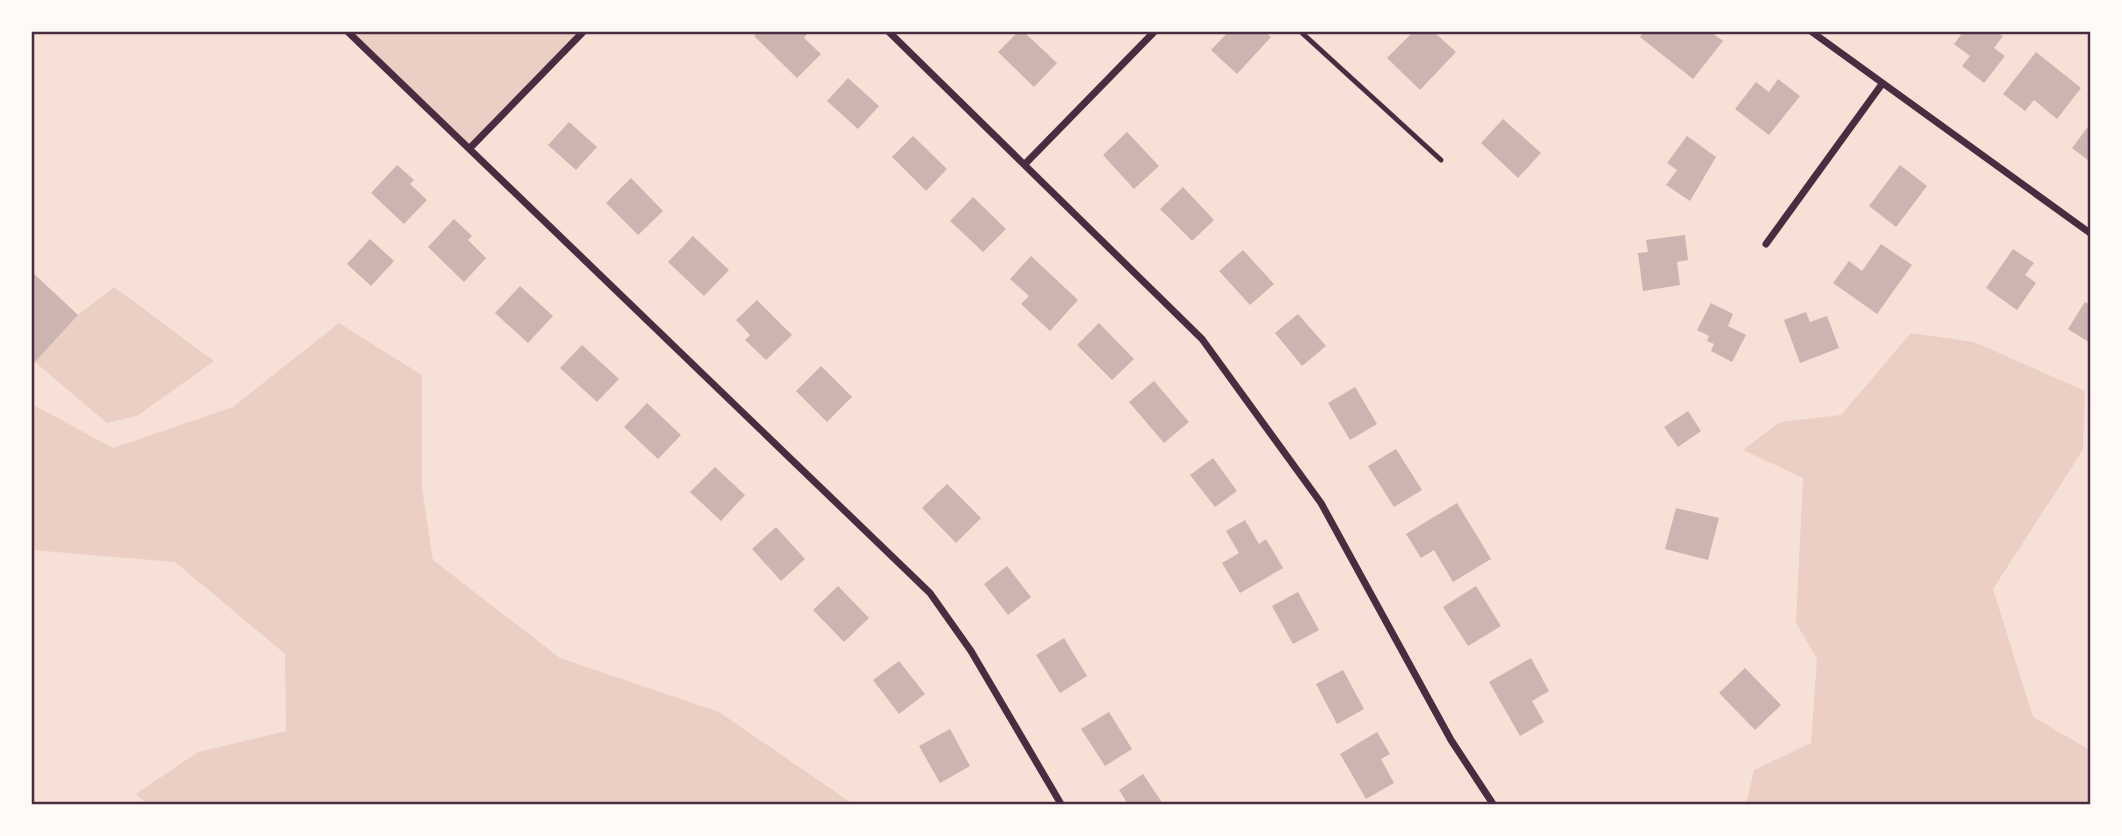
<svg xmlns="http://www.w3.org/2000/svg" width="2122" height="836" font-family="Overpass,sans-serif">
<style>
.green{fill:#ebcfc5}
.building{fill:#ccb4b1}
.lines{fill:none;stroke-linecap:round;stroke-linejoin:round}
.service{stroke:#4a2c40;stroke-width:5}
.minor{stroke:#4a2c40;stroke-width:7}
.neatline{fill:none;stroke:#4a2c40;stroke-width:2.5}
</style>
<rect width="100%" height="100%" fill="#f7e1d7"/>
<path class="green" d="M 348,32 L 583,32 L 470,148 Z
M 114,287 L 214,361 L 137,416 L 107,423 L 35,362 L 78,315 Z
M 339,323 L 422,375 L 422,488 L 433,560 L 560,658 L 719,712 L 853,804 L 147,804 L 136,794 L 198,752 L 286,731 L 285,654 L 175,562 L 32,550 L 32,404 L 113,448 L 233,407 Z
M 1911,333 L 1974,342 L 2085,391 L 2083,450 L 1993,589 L 2033,717 L 2090,750 L 2090,804 L 1746,804 L 1754,770 L 1811,743 L 1817,659 L 1796,623 L 1803,478 L 1743,450 L 1780,422 L 1841,415 Z"/>
<path class="building" d="M 758,32 L 805,32 L 807,34 L 804,38 L 821,54 L 797,78 L 754,36 Z
M 1018,32 L 1024,32 L 1057,63 L 1034,87 L 998,52 Z
M 1228,32 L 1265,32 L 1271,37 L 1237,74 L 1211,50 Z
M 1413,32 L 1434,32 L 1456,52 L 1420,90 L 1387,58 Z
M 1644,32 L 1711,32 L 1723,41 L 1693,79 L 1640,37 Z
M 1963,32 L 1997,32 L 2003,36 L 1994,48 L 2005,56 L 1984,83 L 1962,66 L 1970,56 L 1954,44 Z
M 2036,52 L 2081,88 L 2057,119 L 2034,100 L 2025,111 L 2003,94 Z
M 848,78 L 879,106 L 858,129 L 827,101 Z
M 1778,79 L 1800,96 L 1769,135 L 1735,109 L 1756,82 L 1769,92 Z
M 1503,119 L 1541,153 L 1518,178 L 1481,143 Z
M 569,122 L 597,147 L 576,170 L 548,145 Z
M 2090,124 L 2090,159 L 2089,161 L 2072,148 Z
M 1127,132 L 1159,166 L 1134,189 L 1103,155 Z
M 913,136 L 947,169 L 926,191 L 892,157 Z
M 1687,136 L 1716,157 L 1690,201 L 1666,185 L 1677,170 L 1667,163 Z
M 397,165 L 414,180 L 410,184 L 427,200 L 404,224 L 371,193 Z
M 1900,165 L 1927,186 L 1896,227 L 1869,206 Z
M 631,178 L 663,211 L 638,235 L 606,203 Z
M 1183,187 L 1214,220 L 1192,241 L 1160,209 Z
M 973,197 L 1006,229 L 983,252 L 950,221 Z
M 454,219 L 472,236 L 468,240 L 486,258 L 464,282 L 428,247 Z
M 1685,235 L 1688,260 L 1677,262 L 1680,285 L 1643,291 L 1638,253 L 1648,252 L 1646,240 Z
M 693,236 L 729,270 L 704,296 L 668,262 Z
M 370,239 L 394,261 L 371,286 L 347,264 Z
M 1881,244 L 1912,265 L 1877,314 L 1833,283 L 1849,261 L 1862,271 Z
M 2013,249 L 2034,263 L 2025,275 L 2036,283 L 2017,310 L 1986,288 Z
M 1243,250 L 1274,284 L 1250,305 L 1219,271 Z
M 1031,256 L 1078,300 L 1050,331 L 1021,304 L 1029,296 L 1010,279 Z
M 32,272 L 78,315 L 35,362 L 32,359 Z
M 520,286 L 553,316 L 528,343 L 495,313 Z
M 757,300 L 792,335 L 766,360 L 745,340 L 750,335 L 736,320 Z
M 2085,302 L 2090,305 L 2090,343 L 2068,329 Z
M 1711,303 L 1733,314 L 1728,326 L 1746,335 L 1732,362 L 1711,351 L 1714,344 L 1707,341 L 1709,336 L 1697,330 Z
M 1806,312 L 1810,322 L 1827,316 L 1839,348 L 1800,363 L 1784,320 Z
M 1298,314 L 1326,346 L 1302,366 L 1275,333 Z
M 1099,323 L 1134,359 L 1112,380 L 1077,345 Z
M 582,345 L 619,379 L 597,402 L 560,368 Z
M 821,366 L 852,397 L 827,422 L 796,391 Z
M 1154,381 L 1189,422 L 1164,443 L 1129,402 Z
M 1355,387 L 1377,424 L 1350,440 L 1328,403 Z
M 647,403 L 681,435 L 658,459 L 624,427 Z
M 1688,411 L 1701,431 L 1678,447 L 1664,427 Z
M 1396,449 L 1422,490 L 1394,507 L 1368,466 Z
M 1213,458 L 1237,491 L 1215,507 L 1190,475 Z
M 715,467 L 745,495 L 721,521 L 690,492 Z
M 947,484 L 981,518 L 956,543 L 922,508 Z
M 1457,503 L 1491,559 L 1453,582 L 1434,550 L 1421,558 L 1406,534 Z
M 1676,508 L 1719,518 L 1708,560 L 1665,549 Z
M 1245,520 L 1259,544 L 1266,539 L 1283,568 L 1240,593 L 1222,563 L 1239,553 L 1226,531 Z
M 776,527 L 805,559 L 781,581 L 752,549 Z
M 1007,566 L 1031,597 L 1008,615 L 984,584 Z
M 838,586 L 869,618 L 844,642 L 813,610 Z
M 1476,586 L 1501,626 L 1468,646 L 1443,607 Z
M 1298,592 L 1319,630 L 1293,644 L 1272,606 Z
M 1064,638 L 1087,676 L 1060,693 L 1036,655 Z
M 1531,658 L 1549,691 L 1532,701 L 1544,722 L 1520,736 L 1489,682 Z
M 899,661 L 925,694 L 899,714 L 873,680 Z
M 1745,668 L 1781,705 L 1755,730 L 1719,693 Z
M 1343,670 L 1364,709 L 1337,724 L 1316,684 Z
M 1109,712 L 1132,749 L 1105,766 L 1081,729 Z
M 950,729 L 970,766 L 940,783 L 919,746 Z
M 1377,732 L 1390,754 L 1381,759 L 1394,783 L 1366,799 L 1340,754 Z
M 1143,774 L 1163,804 L 1128,804 L 1119,790 Z"/>
<g class="lines">
<path class="service" d="M 1301,32 L 1441,160"/>
<path class="minor" d="M 348,32 L 930,593 L 971,651 L 1061,804
M 889,32 L 1202,339 L 1321,503 L 1451,740 L 1493,804
M 1812,32 L 2090,233
M 470,148 L 583,32
M 1026,163 L 1154,32
M 1766,244 L 1882,84"/>
</g>
<rect width="2122" height="836" fill="none" stroke="#fffaf5" stroke-width="66"/>
<rect x="33" y="33" width="2056" height="770" class="neatline"/>
</svg>
